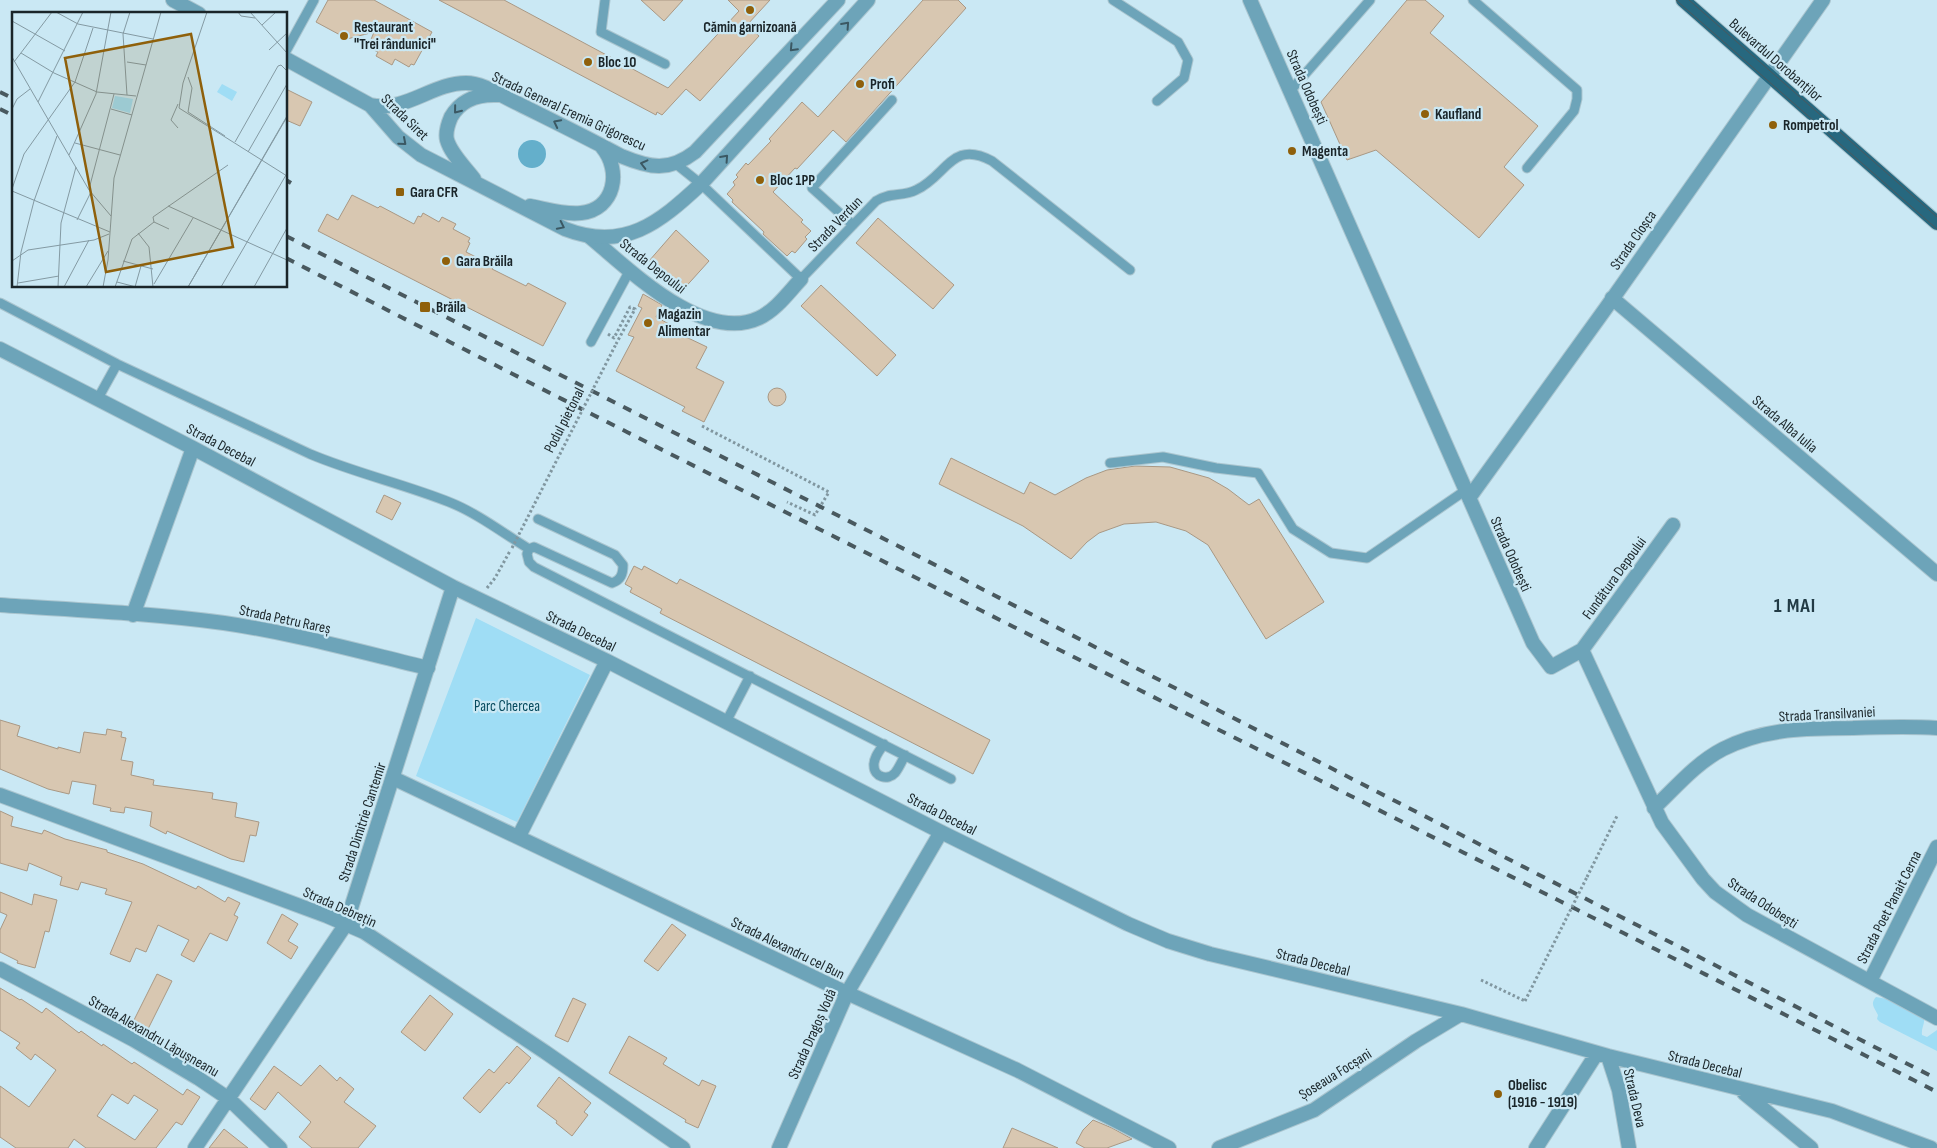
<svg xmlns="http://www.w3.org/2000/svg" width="1937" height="1148" font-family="'Sofia Sans Condensed',sans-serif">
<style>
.green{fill:#9fddf5}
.water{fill:#64afcb}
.building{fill:#d8c7b1;stroke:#a99884;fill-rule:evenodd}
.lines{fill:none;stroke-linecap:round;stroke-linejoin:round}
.service-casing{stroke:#aac5cf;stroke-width:11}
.minor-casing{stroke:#aac5cf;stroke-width:16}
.tertiary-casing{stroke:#aac5cf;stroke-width:16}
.primary-casing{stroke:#aac5cf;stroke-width:16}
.path{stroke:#8197a0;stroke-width:3;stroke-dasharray:2.5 2.5;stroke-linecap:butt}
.service{stroke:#6da4b9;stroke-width:9}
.minor{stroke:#6da4b9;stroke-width:14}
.tertiary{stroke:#6da4b9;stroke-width:14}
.primary{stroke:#27687f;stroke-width:14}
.tram{stroke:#49595f;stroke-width:1}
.rail{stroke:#49595f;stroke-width:4;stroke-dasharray:9 9;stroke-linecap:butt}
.path-bridge{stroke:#8197a0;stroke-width:3;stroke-dasharray:2.5 2.5;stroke-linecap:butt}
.oneway{stroke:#3b5863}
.poi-dot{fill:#8f600b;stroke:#cae8f4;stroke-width:2}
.labels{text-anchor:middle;stroke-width:4.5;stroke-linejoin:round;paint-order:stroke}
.poi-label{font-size:15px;font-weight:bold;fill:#1a2529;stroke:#cae8f4;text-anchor:start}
.street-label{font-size:15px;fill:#1a2529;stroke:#cae8f4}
.park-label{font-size:15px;fill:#064a5e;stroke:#cae8f4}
.district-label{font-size:20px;font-weight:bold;letter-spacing:1px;fill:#223b45;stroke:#cae8f4}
.inset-road{fill:none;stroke:#849aa3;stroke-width:1}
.view{fill:#8f600b;fill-opacity:0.15;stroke:#8f600b;stroke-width:2.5}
.inset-edge{fill:none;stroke:#1a2529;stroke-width:2.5}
</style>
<rect width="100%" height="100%" fill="#cae8f4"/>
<path class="green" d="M 476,618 L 590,675 L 517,822 L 416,776 Z
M 1876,997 L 1887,999 L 1924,1018 C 1925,1024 1921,1028 1922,1035 L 1927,1037 L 1937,1030 L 1937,1051 L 1880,1022 L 1877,1019 L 1878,1015 C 1874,1007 1870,1004 1876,997 Z"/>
<path class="water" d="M518 154a14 14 0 1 1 28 0a14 14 0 1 1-28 0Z"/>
<path class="building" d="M 328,0 L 374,0 L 432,32 L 414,65 L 411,64 L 409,67 L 395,59 L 392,65 L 376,56 L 378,52 L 368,47 L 374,32 L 343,40 L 342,36 L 316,22 Z
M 439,0 L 504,0 L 668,88 L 739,11 L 728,0 L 770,0 L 747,25 L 759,36 L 700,101 L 686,89 L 662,115 L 657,112 L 656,115 Z
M 641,0 L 683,0 L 664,21 Z
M 923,0 L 958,0 L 966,8 L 846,142 L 833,130 L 797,169 L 795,168 L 773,192 L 803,220 L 801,222 L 811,231 L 805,237 L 807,239 L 795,253 L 792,251 L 787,256 L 763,234 L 764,232 L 732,202 L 733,200 L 727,194 L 735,185 L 733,182 L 738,177 L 736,175 L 746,163 L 748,165 L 771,141 L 769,139 L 802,102 L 818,117 Z
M 1407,0 L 1425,0 L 1444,16 L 1430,33 L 1538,126 L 1504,167 L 1524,185 L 1479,238 L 1376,150 L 1347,160 L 1321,102 Z
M 286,89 L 312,102 L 300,126 L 286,120 Z
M 352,195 L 378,208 L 380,206 L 414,224 L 418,216 L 421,217 L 423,213 L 439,222 L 442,217 L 456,224 L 453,229 L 470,238 L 468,242 L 470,243 L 466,252 L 494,266 L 492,269 L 526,286 L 528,283 L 566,303 L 543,346 L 318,231 L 327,214 L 338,220 Z
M 878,218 L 954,285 L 933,309 L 856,243 Z
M 676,230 L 709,261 L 681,292 L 649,261 Z
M 821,285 L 896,355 L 877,376 L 801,306 Z
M 643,294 L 662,305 L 656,317 L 688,334 L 686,337 L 707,347 L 696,368 L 724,382 L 704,422 L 682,411 L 685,407 L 616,371 L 634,337 L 628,335 L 642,308 L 638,306 Z
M768 397a9 9 0 1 1 18 0a9 9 0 1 1-18 0Z
M 951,458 L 1024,494 L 1030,482 L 1055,495 L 1086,478 L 1107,470 L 1135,466 L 1170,467 L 1209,478 L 1228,489 L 1249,505 L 1259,499 L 1324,602 L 1266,639 L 1208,545 L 1186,531 L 1156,522 L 1124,524 L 1099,533 L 1087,542 L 1071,559 L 1023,526 L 939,484 Z
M 384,495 L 401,503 L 392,520 L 376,512 Z
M 634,566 L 642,570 L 644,566 L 677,584 L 680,579 L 990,740 L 973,774 L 660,613 L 662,609 L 630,592 L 632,588 L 625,584 Z
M 0,720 L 20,726 L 17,736 L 58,749 L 58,747 L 80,753 L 84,732 L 106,735 L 107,729 L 122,732 L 121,737 L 126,738 L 121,760 L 133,762 L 131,775 L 154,780 L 153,785 L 213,793 L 212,799 L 237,803 L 235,817 L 259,822 L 256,836 L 250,835 L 244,862 L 231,859 L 167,831 L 166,834 L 150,826 L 152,812 L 125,807 L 124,813 L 110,811 L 111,808 L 93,804 L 96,785 L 72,781 L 69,794 L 48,789 L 0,769 Z
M 0,811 L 13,817 L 11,826 L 42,834 L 44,830 L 65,839 L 107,850 L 107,852 L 143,864 L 196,889 L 198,886 L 225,902 L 228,897 L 240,903 L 234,915 L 238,917 L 227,941 L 210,933 L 194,962 L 181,955 L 189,940 L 158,925 L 146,952 L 136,948 L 130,962 L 110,954 L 132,902 L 105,894 L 107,889 L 81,882 L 78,890 L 60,885 L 62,877 L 29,863 L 27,871 L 0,863 Z
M 0,892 L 32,905 L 34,894 L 57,900 L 49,932 L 45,931 L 35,968 L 17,963 L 18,961 L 0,952 L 0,930 L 7,915 L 0,912 Z
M 282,914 L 298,924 L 288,941 L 298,947 L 291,959 L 267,943 Z
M 672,924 L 686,935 L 658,971 L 644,961 Z
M 157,974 L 172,981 L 148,1029 L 133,1022 Z
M 0,988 L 20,1000 L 21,999 L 42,1013 L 46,1008 L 79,1033 L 81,1031 L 102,1046 L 103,1044 L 132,1064 L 134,1062 L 183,1095 L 187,1089 L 200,1097 L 182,1125 L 176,1122 L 156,1148 L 86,1148 L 74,1139 L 68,1148 L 16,1148 L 0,1137 L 0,1086 L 29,1107 L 56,1070 L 35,1054 L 31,1060 L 16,1048 L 20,1043 L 0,1030 ZM 112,1094 L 128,1104 L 134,1095 L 158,1110 L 135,1140 L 97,1116 Z
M 430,995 L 453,1014 L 425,1051 L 401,1032 Z
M 573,998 L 586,1004 L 568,1042 L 555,1036 Z
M 629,1036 L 667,1058 L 663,1064 L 699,1086 L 702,1080 L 716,1086 L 698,1128 L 685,1122 L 686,1120 L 609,1073 Z
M 517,1046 L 531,1058 L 509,1084 L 507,1082 L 480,1113 L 463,1098 L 489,1069 L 494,1073 Z
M 320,1065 L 337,1081 L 340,1077 L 354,1089 L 344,1102 L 376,1126 L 358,1148 L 312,1148 L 299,1137 L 311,1122 L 278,1092 L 265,1110 L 250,1099 L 274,1066 L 301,1086 Z
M 559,1077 L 591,1103 L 584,1112 L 588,1115 L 572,1136 L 556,1123 L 557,1121 L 537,1106 Z
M 1093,1120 L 1112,1128 L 1132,1139 L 1107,1148 L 1085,1148 L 1076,1143 L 1083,1130 Z
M 1012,1128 L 1058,1148 L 1003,1148 Z
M 224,1129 L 248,1148 L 209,1148 Z"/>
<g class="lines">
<defs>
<path id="service" d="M 605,0 L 601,32 L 665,64
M 1113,0 L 1178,42 L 1188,60 L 1184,78 L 1157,101
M 1473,0 L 1577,90 L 1577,99 L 1574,111 L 1527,168
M 286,51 L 314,0
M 1291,90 L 1370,0
M 676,164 L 701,184 L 801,279 L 876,201 C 889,192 903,197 916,190 C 947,176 951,139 992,161 L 1130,270
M 853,225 L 812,188 L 892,100
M 0,303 L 117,364 L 310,454 C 355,473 404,484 449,502 C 477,513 503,533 529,549
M 591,342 L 630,270
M 97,400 L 117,364
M 1110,463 L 1163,457 L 1216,468 L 1258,473 L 1293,529 L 1331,553 L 1367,558 L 1466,490
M 538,519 L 615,555 L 623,565 C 623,574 621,580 612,583 L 534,547 L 529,549 L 527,554 L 529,562 L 534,567 L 951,779
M 726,722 L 750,676
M 884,744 C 880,750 873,758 874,766 C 874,777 888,781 895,773 C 899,768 902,761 905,755"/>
<path id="minor" d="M 1250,0 L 1533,643 L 1551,667 L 1582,650 L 1662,823 L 1703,879 L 1715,892 L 1747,915 L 1937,1018
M 590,237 C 629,269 703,344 759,318 C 776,310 788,293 801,279
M 1612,298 L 1937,574
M 0,349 L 193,448 L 453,587 L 607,661 L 941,832 L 1128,924 L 1168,941 L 1210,954 L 1461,1014 L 1608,1056 L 1832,1111 L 1931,1148
M 1469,498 L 1606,308 L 1823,0
M 0,605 C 74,610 150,613 224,623 C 293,633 361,652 428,668
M 133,615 L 193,448
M 1582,650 L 1673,525
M 393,778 L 847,993 L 1017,1070 L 1169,1148
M 0,795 L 327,916 L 364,932 L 545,1052 L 683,1148
M 1654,808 C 1676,787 1696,763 1723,749 C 1764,728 1809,728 1853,728 C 1881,727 1909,726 1937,728
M 519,836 L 607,661
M 0,969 L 134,1040 L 198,1078 L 229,1099 L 280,1148
M 1870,981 L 1937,847
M 1608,1056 L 1619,1090 L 1629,1148
M 1744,1093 L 1811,1148
M 195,1148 L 346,924 L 453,587
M 779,1148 L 847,993 L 941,832
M 1219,1148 L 1314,1110 L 1416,1041 L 1461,1014
M 1536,1148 L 1597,1053"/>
<path id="tertiary" d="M 173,0 L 199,14
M 286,59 L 370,105 L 398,137 L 421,155 L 565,229 C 624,252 659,223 701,184 L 868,0
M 370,105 C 405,113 432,83 466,83 C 484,83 503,97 519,104 C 553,121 588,138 621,156 C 650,168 669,172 695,152 L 838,0
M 474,179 C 465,167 451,154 447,140 C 445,132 448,124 451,117 C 461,99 478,94 498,95
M 530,206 C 546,209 565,215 581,213 C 615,209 622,171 602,147"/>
<path id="primary" d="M 1683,0 L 1937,223"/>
</defs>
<use href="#service" class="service-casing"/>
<use href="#minor" class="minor-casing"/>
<use href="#tertiary" class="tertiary-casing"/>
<use href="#primary" class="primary-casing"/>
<path class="path" d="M 608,334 L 614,338 L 630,307 L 635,309 L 616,344
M 702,426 L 829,492 L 815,515 L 787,502
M 487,588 L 495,578 L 510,551
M 1587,877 L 1617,816
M 1481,980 L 1525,1001"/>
<use href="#service" class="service"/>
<use href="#minor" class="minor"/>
<use href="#tertiary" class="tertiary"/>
<use href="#primary" class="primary"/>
<path class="tram" d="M 1676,0 L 1937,229
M 1689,0 L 1937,217"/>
<path class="rail" d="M 0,92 L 14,99
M 0,109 L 14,116
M 286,180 L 291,183
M 286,236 L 908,551 L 1937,1079
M 286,258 C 834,540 1388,812 1937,1092"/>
<path class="path-bridge" d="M 512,548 L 616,344
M 1525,1001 L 1587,877"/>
</g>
<defs><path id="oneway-chevron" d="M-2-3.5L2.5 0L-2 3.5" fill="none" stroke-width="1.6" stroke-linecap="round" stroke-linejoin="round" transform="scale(1.25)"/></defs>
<g class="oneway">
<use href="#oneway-chevron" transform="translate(846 25) rotate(-48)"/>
<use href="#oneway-chevron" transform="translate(793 48) rotate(133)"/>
<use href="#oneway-chevron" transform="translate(457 110) rotate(129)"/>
<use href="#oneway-chevron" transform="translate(557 123) rotate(-153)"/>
<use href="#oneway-chevron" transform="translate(403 142) rotate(41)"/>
<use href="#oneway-chevron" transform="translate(725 158) rotate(-48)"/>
<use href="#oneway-chevron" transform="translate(644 164) rotate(-166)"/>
<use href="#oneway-chevron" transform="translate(561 226) rotate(26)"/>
</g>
<g class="poi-dot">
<circle cx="750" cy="10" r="5"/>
<circle cx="344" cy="36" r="5"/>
<circle cx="588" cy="62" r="5"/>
<circle cx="860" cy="84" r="5"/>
<circle cx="1425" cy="114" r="5"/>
<circle cx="1773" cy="125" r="5"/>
<circle cx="1292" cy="151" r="5"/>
<circle cx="760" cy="180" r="5"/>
<rect x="395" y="187" width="10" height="10" rx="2.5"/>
<circle cx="446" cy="261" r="5"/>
<rect x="419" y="301" width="12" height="12" rx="2.5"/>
<circle cx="648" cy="323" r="5"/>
<circle cx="1498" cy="1094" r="5"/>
</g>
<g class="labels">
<g class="poi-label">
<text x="354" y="32">Restaurant<tspan x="354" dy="17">"Trei rândunici"</tspan></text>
<text x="750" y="32" text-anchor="middle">Cămin garnizoană</text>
<text x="598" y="67">Bloc 10</text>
<text x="870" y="89">Profi</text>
<text x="1435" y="119">Kaufland</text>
<text x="1783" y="130">Rompetrol</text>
<text x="1302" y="156">Magenta</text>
<text x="770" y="185">Bloc 1PP</text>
<text x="410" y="197">Gara CFR</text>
<text x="456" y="266">Gara Brăila</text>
<text x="436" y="312">Brăila</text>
<text x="658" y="319">Magazin<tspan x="658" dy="17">Alimentar</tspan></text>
<text x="1508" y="1090">Obelisc<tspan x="1508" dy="17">(1916 - 1919)</tspan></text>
</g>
<g class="street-label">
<text transform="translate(1776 60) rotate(41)" y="5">Bulevardul Dorobanților</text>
<text transform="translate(1307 87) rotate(66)" y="5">Strada Odobești</text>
<text transform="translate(569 111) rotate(25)" y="5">Strada General Eremia Grigorescu</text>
<text transform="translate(405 117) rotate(44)" y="5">Strada Siret</text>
<text transform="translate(835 224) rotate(-46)" y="5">Strada Verdun</text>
<text transform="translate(1633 240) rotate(-55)" y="5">Strada Cloșca</text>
<text transform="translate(653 266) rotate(38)" y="5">Strada Depoului</text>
<text transform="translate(564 420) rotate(-63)" y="5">Podul pietonal</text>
<text transform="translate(1785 424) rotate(40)" y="5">Strada Alba Iulia</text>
<text transform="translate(221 445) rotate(28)" y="5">Strada Decebal</text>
<text transform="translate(1511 554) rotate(66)" y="5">Strada Odobești</text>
<text transform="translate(1614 578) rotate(-54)" y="5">Fundătura Depoului</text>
<text transform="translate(285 619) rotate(12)" y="5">Strada Petru Rareș</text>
<text transform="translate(581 631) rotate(26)" y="5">Strada Decebal</text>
<text transform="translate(1827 714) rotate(-3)" y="5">Strada Transilvaniei</text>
<text transform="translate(942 814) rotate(27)" y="5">Strada Decebal</text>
<text transform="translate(362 822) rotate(-72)" y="5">Strada Dimitrie Cantemir</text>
<text transform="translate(1763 903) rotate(33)" y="5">Strada Odobești</text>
<text transform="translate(340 907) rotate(24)" y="5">Strada Debrețin</text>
<text transform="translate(1889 907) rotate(-63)" y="5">Strada Poet Panait Cerna</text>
<text transform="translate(788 948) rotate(26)" y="5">Strada Alexandru cel Bun</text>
<text transform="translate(1313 962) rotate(14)" y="5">Strada Decebal</text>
<text transform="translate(812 1034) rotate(-66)" y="5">Strada Dragoș Vodă</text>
<text transform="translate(154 1036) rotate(30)" y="5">Strada Alexandru Lăpușneanu</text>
<text transform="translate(1705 1064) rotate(14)" y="5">Strada Decebal</text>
<text transform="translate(1335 1074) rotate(-32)" y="5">Șoseaua Focșani</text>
<text transform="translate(1635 1098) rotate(77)" y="5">Strada Deva</text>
</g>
<g class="park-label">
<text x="507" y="711">Parc Chercea</text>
</g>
<g class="district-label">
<text x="1795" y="612">1 MAI</text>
</g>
</g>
<g transform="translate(12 12)">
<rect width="275" height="275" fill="#cae8f4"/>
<path d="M 210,72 L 225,80 L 220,89 L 205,80 ZM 103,84 L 121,87 L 118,101 L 100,96 Z" fill="#9fddf5"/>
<path class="inset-road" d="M 44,0 L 66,12 L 141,27M 195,0 L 171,71 L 167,96 L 275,164M 226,0 L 229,4 L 243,6M 238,0 L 275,41M 0,9 L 53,39M 250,13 L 264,0M 257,38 L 275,21M 9,41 L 42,61 L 85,80 L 124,84M 0,45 L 77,178 L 99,204M 2,50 L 40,0M 115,50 L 134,53M 176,65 L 180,76 L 176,100 L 213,124M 115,83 L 111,22 L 118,0M 26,90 L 71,0M 166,92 L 159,108 L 166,116M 0,97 L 5,87 L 18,77M 99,97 L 120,103M 223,130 L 266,54 L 269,53 L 275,59M 63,131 L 108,143M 236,140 L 275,72M 57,143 L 84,82 L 99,0M 0,177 L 12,142 L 63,70 L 81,16M 77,177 L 102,82M 0,179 L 98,220M 156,194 L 275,248M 65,208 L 79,180M 142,210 L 157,217M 126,221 L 137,235 L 141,275M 0,249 L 16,238 L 82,228 L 97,222M 111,249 L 141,257M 105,270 L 124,275M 6,271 L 47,264M 142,272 L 181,206M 5,275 L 9,240 L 22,189 L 45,124M 46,275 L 49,211 L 64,155M 52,275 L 77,228M 74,275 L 96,239M 91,275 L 96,248 L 102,166 L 149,0M 103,275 L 120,227 L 142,210 L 141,205 L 216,153M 123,275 L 129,254M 176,275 L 275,105M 176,275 L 275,104M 209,275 L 274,163M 242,275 L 275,216"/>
<path class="view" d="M 179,22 L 221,235 L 94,260 L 53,46 Z"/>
<rect width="275" height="275" class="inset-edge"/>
</g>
</svg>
